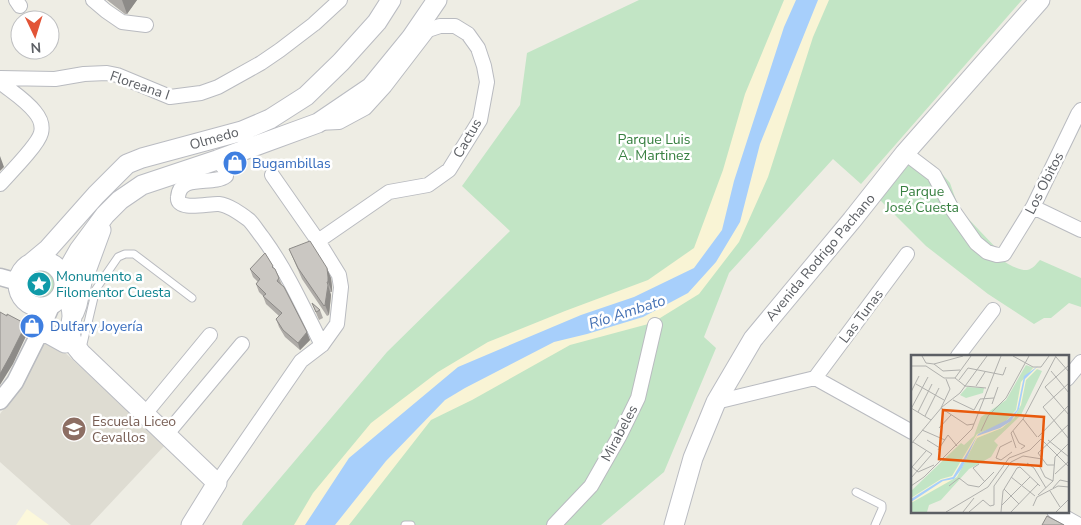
<svg xmlns="http://www.w3.org/2000/svg" width="1081" height="525" font-family="'Nunito Sans',sans-serif">
<style>
.commercial{fill:#fcf8db}
.education{fill:#dedcd2}
.green{fill:#c2e5c5}
.sand{fill:#f9f4d5}
.water{fill:#a7cffb}
.lines{fill:none;stroke-linecap:round;stroke-linejoin:round}
.service-casing{stroke:#b9bbc0;stroke-width:9}
.minor-casing{stroke:#b9bbc0;stroke-width:16}
.tertiary-casing{stroke:#b9bbc0;stroke-width:19}
.secondary-casing{stroke:#babcc2;stroke-width:21}
.service{stroke:#fff;stroke-width:7}
.minor{stroke:#fff;stroke-width:14}
.tertiary{stroke:#fff;stroke-width:16}
.secondary{stroke:#fff;stroke-width:19}
.wall{fill:#aeaba7}
.shaded-wall{fill:#8d8b88}
.building{fill:#cac7c2;stroke:#8d8b88}
.labels{text-anchor:middle;stroke-width:5;stroke-linejoin:round;paint-order:stroke}
.street-label{font-size:14px;fill:#5c5f64;stroke:#fff}
.park-label{font-size:14px;fill:#388041;stroke:#fff}
.shop-label{font-size:14px;fill:#366cbe;stroke:#fff;text-anchor:start}
.culture-label{font-size:14px;fill:#0d838f;stroke:#fff;text-anchor:start}
.education-label{font-size:14px;fill:#785e54;stroke:#fff;text-anchor:start}
.water-label{font-size:15px;font-style:italic;fill:#4773b5;stroke:#fff}
.inset-road{fill:none;stroke:#b0b0ad;stroke-width:1}
.view{fill:#e8590c;fill-opacity:0.15;stroke:#e8590c;stroke-width:2.5}
.inset-edge{fill:none;stroke:#5c5f64;stroke-width:2.5}
</style>
<rect width="100%" height="100%" fill="#eeede4"/>
<path class="commercial" d="M 27,509 L 49,525 L 16,525 Z"/>
<path class="education" d="M 48,337 L 165,445 L 90,525 L 71,525 L 0,462 L 0,414 L 15,393 Z"/>
<path class="green" d="M 639,0 L 1022,0 L 861,184 L 833,159 L 729,273 L 704,337 L 716,348 L 664,472 L 601,525 L 242,525 L 243,522 L 387,352 L 510,231 L 462,186 L 520,105 L 527,53 Z
M 918,154 L 936,167 L 950,183 L 959,209 L 999,251 C 1000,253 1001,258 1002,259 C 1005,264 1022,271 1027,270 C 1033,269 1036,264 1040,260 L 1081,278 L 1081,307 L 1069,303 L 1051,318 L 1044,318 L 1034,324 L 988,294 L 926,246 L 879,199 Z
M 39,265 L 49,267 L 57,273 C 57,279 59,288 58,293 C 57,297 53,299 50,301 C 34,312 18,296 22,279 C 22,276 23,274 25,272 C 28,269 34,267 39,265 Z"/>
<path class="sand" d="M 784,0 L 829,0 L 813,37 L 768,177 L 739,242 L 699,294 L 652,323 L 570,345 L 472,400 L 431,420 L 349,525 L 294,525 L 313,493 L 371,423 L 438,372 L 488,342 L 565,311 L 648,280 L 694,248 L 723,170 L 745,94 Z"/>
<path class="water" d="M 796,0 L 818,0 L 760,144 L 740,222 L 716,262 L 688,293 L 643,317 L 587,334 L 554,342 L 465,388 L 445,400 L 386,461 L 335,525 L 305,525 L 349,458 L 458,367 L 581,315 L 634,297 L 694,268 L 722,230 L 734,181 L 784,27 Z"/>
<g class="lines">
<defs>
<path id="service" d="M 82,348 L 96,289 L 118,257 L 125,254 L 134,254 L 192,298
M 856,492 L 882,505 L 882,509 L 875,525
M 405,525 L 411,525"/>
<path id="minor" d="M 16,0 L 20,6
M 93,0 L 106,11 L 122,22 L 146,25
M 0,78 L 55,79 L 84,74 L 107,73 L 117,75 L 170,97 L 201,93 L 218,87 L 261,63 L 280,50 L 314,24 L 340,0
M 0,82 C 11,91 26,100 35,112 C 40,118 43,125 41,133 C 38,145 10,173 0,184
M 318,123 L 339,122 L 365,108 L 385,86 L 428,30 L 440,26 L 455,26 L 468,34 L 478,48 L 484,66 L 487,82 L 480,120 L 449,170 L 428,185 L 389,192 L 318,241
M 905,153 L 934,175 L 952,209 L 976,243 L 987,252 L 997,255 L 1004,254 L 1033,207 L 1078,114 L 1081,110
M 217,160 L 225,169 L 226,176 C 213,186 180,173 178,197 C 176,212 210,203 219,204 C 229,205 241,214 249,220 C 254,225 258,232 263,238 C 287,271 304,309 322,345
M 1033,207 L 1081,230
M 958,356 L 993,310
M 815,378 L 907,254
M 1067,379 L 1081,362
M 716,402 L 815,378 L 912,432
M 144,415 L 210,335
M 166,435 L 242,344
M 217,483 L 301,361 L 322,345 L 337,324 L 341,287 L 339,275 L 318,241 L 272,175
M 1054,511 L 1079,525
M 554,525 L 591,486 L 620,435 L 638,398 L 655,325"/>
<path id="tertiary" d="M 0,277 L 18,282
M 0,401 L 15,382 L 39,334 L 52,304"/>
<path id="secondary" d="M18 284a23 23 0 1 1 46 0a23 23 0 1 1-46 0Z
M 30,264 L 48,249 L 96,195 L 127,164 L 142,158 L 242,131 L 270,119 L 306,96 L 341,62 L 377,22 L 391,0
M 63,278 L 79,250 L 105,215 L 120,200 L 142,185 L 217,160 L 318,123 L 371,87 L 411,38 L 437,0
M 64,285 C 67,294 72,305 72,316 C 72,319 71,321 71,324 C 69,339 72,342 81,353 L 217,483 L 191,525
M 74,313 L 77,305 L 82,282 L 101,230
M 39,334 L 47,333 L 65,343
M 674,525 L 693,458 L 716,402 L 753,339 L 852,220 L 905,153 L 1040,0"/>
</defs>
<use href="#service" class="service-casing"/>
<use href="#minor" class="minor-casing"/>
<use href="#tertiary" class="tertiary-casing"/>
<use href="#secondary" class="secondary-casing"/>
<use href="#service" class="service"/>
<use href="#minor" class="minor"/>
<use href="#tertiary" class="tertiary"/>
<use href="#secondary" class="secondary"/>
</g>
<path class="wall" d="M 107,0 L 137,0 L 127,14 L 125,14 Z
M 289,249 L 331,278 L 332,287 L 332,292 L 330,292 L 331,295 L 329,315 L 327,316 L 302,279 Z
M 274,268 L 279,278 L 282,285 L 310,340 L 300,350 L 285,337 L 279,327 L 276,319 L 279,316 L 266,304 L 263,296 L 259,292 L 256,284 L 258,282 L 253,277 L 250,269 Z
M 312,303 L 320,310 L 323,318 L 319,320 Z"/>
<path class="shaded-wall" d="M 122,0 L 137,0 L 127,14 Z
M 0,156 L 4,167 L 0,171 Z
M 327,268 L 331,278 L 332,287 L 332,292 L 328,282 Z
M 328,285 L 331,295 L 329,315 L 325,305 Z
M 26,324 L 28,332 L 13,364 L 0,385 L 0,374 Z
M 307,332 L 310,340 L 300,350 L 298,343 Z"/>
<path class="building" d="M 310,241 L 327,268 L 328,277 L 328,282 L 327,282 L 328,285 L 325,305 L 324,306 L 298,268 L 289,249 Z
M 265,253 L 273,266 L 272,267 L 275,269 L 279,278 L 277,281 L 284,287 L 307,332 L 298,343 L 283,330 L 276,319 L 282,313 L 263,296 L 266,294 L 256,284 L 260,279 L 250,269 Z
M 312,303 L 320,310 L 316,312 Z
M 0,312 L 7,316 L 7,314 L 26,324 L 10,356 L 0,374 Z
M 1047,516 L 1064,525 L 1042,525 Z"/>
<defs>
<symbol id="shop-disc" viewBox="-11 -11 22 22"><circle r="9.5" fill="#3f7fe0" stroke="#fff"/><path d="M-5-2.5h2.3a2.7 3.5 0 0 1 5.4 0H5L5.5 6h-11ZM-1.5-2.5h3a1.5 2.3 0 0 0-3 0Z" fill="#fff"/></symbol>
<symbol id="sight-disc" viewBox="-11 -11 22 22"><circle r="9.5" fill="#0f9aa8" stroke="#fff"/><path d="M0-6L1.8-2.2L6-1.7L2.9 1.2L3.7 5.4L0 3.3L-3.7 5.4L-2.9 1.2L-6-1.7L-1.8-2.2Z" fill="#fff"/></symbol>
<symbol id="school-disc" viewBox="-11 -11 22 22"><circle r="9.5" fill="#8d6e63" stroke="#fff"/><path d="M0-5L7-2L0 1L-7-2ZM-4 1L0 2.5L4 1V4Q0 6-4 4Z" fill="#fff"/></symbol>
</defs>
<g fill-rule="evenodd">
<use href="#shop-disc" x="221" y="149" width="28" height="28"/>
<use href="#sight-disc" x="25" y="270" width="28" height="28"/>
<use href="#shop-disc" x="18" y="312" width="28" height="28"/>
<use href="#school-disc" x="60" y="415" width="28" height="28"/>
</g>
<g class="labels">
<g class="street-label">
<text transform="translate(140 85) rotate(19)" y="5">Floreana I</text>
<text transform="translate(214 138) rotate(-16)" y="5">Olmedo</text>
<text transform="translate(467 138) rotate(-60)" y="5">Cactus</text>
<text transform="translate(1044 183) rotate(-63)" y="5">Los Obitos</text>
<text transform="translate(820 257) rotate(-50)" y="5">Avenida Rodrigo Pachano</text>
<text transform="translate(861 316) rotate(-53)" y="5">Las Tunas</text>
<text transform="translate(619 433) rotate(-62)" y="5">Mirabeles</text>
</g>
<g class="park-label">
<text x="654" y="144">Parque Luis<tspan x="654" dy="16">A. Martinez</tspan></text>
<text x="922" y="196">Parque<tspan x="922" dy="16">José Cuesta</tspan></text>
</g>
<g class="shop-label">
<text x="252" y="168">Bugambillas</text>
<text x="50" y="331">Dulfary Joyería</text>
</g>
<g class="culture-label">
<text x="56" y="281">Monumento a<tspan x="56" dy="16">Filomentor Cuesta</tspan></text>
</g>
<g class="education-label">
<text x="92" y="426">Escuela Liceo<tspan x="92" dy="16">Cevallos</tspan></text>
</g>
<g class="water-label">
<text transform="translate(627 312) rotate(-18)" y="5">Río Ambato</text>
</g>
</g>
<g transform="translate(911 355)">
<rect width="158" height="158" fill="#eeede4"/>
<path d="M 115,10 L 131,16 L 110,60 L 83,86 L 87,90 L 80,102 L 58,114 L 30,145 L 18,150 L 16,157 L 0,157 L 0,136 L 50,88 L 53,90 L 63,81 L 70,62 L 95,45 ZM 56,32 L 73,33 L 72,38 L 55,43 L 49,40 Z" fill="#c2e5c5"/>
<path d="M 122,13 L 127,13 L 115,25 L 110,50 L 103,63 L 91,73 L 66,83 L 46,122 L 0,148 L 0,143 L 30,124 L 41,121 L 66,79 L 92,69 L 105,55 L 110,27 Z" fill="#f9f4d5"/>
<path d="M 127,11 L 114,24 L 108,54 L 100,66 L 89,73 L 66,81 L 51,113 L 43,124 L 32,126 L 0,147 L 0,144 L 30,125 L 42,122 L 67,79 L 96,65 L 106,55 L 113,21 Z" fill="#a7cffb"/>
<path class="inset-road" d="M 11,1 L 15,8 L 23,9 L 32,16 L 49,15M 102,1 L 122,12 L 130,12 L 138,1M 145,2 L 158,17M 23,9 L 52,1M 158,10 L 134,32 L 158,60M 0,11 L 15,11 L 33,23 L 44,23 L 54,31 L 75,33M 140,16 L 158,38M 44,23 L 60,1M 35,24 L 39,34 L 30,53 L 56,70 L 63,69M 48,25 L 57,13 L 92,20 L 95,12M 158,28 L 132,52 L 158,84M 5,29 L 33,45M 65,31 L 74,17M 0,37 L 8,21M 42,45 L 63,55 L 69,44 L 83,43M 81,49 L 87,32M 0,53 L 20,65M 0,54 L 17,22M 7,57 L 21,29M 14,61 L 28,33M 28,73 L 40,60M 11,75 L 34,85M 70,76 L 77,61 L 95,43 L 118,1M 102,76 L 108,88 L 114,91 L 110,94M 126,82 L 112,64 L 145,1M 127,82 L 158,50M 130,84 L 158,112M 16,85 L 29,93M 137,85 L 158,102M 0,89 L 31,52 L 49,38 L 76,1M 105,93 L 100,78 L 112,64M 27,95 L 37,80 L 46,91M 101,97 L 90,105 L 85,103 L 89,92 L 101,86M 116,108 L 123,113 L 135,133M 68,109 L 62,113 L 74,127M 128,110 L 134,122 L 142,126M 143,110 L 136,110 L 127,98 L 158,69M 0,111 L 7,117 L 23,110M 1,112 L 15,96M 144,119 L 158,106M 100,122 L 124,141M 0,123 L 21,99 L 2,87M 0,131 L 13,122 L 61,74 L 90,1M 38,131 L 48,123 L 57,130 L 68,132 L 83,117M 142,133 L 149,125 L 158,127M 93,134 L 108,149M 139,136 L 149,152M 127,140 L 142,126 L 144,102 L 158,88M 91,150 L 119,122M 122,151 L 126,142 L 147,131 L 158,132M 35,157 L 77,132 L 98,103 L 119,95 L 130,84M 52,157 L 63,143M 58,157 L 72,145 L 79,151 L 83,150 L 83,131 L 100,107 L 112,101 L 131,104M 90,157 L 92,136 L 106,113 L 109,112 L 129,131M 100,157 L 127,129M 145,157 L 158,144"/>
<path class="view" d="M 32,55 L 133,62 L 130,111 L 28,104 Z"/>
<rect width="158" height="158" class="inset-edge"/>
</g>
<g transform="translate(35 35) rotate(176)"><circle r="24" fill="#ffffff" stroke="#bebfc1"/>
<path d="M0-4L9 19L0 12L-9 19Z" fill="#e25437"/>
<text y="-8" font-size="14" font-weight="bold" text-anchor="middle" fill="#5c5f64">N</text>
</g>
</svg>
